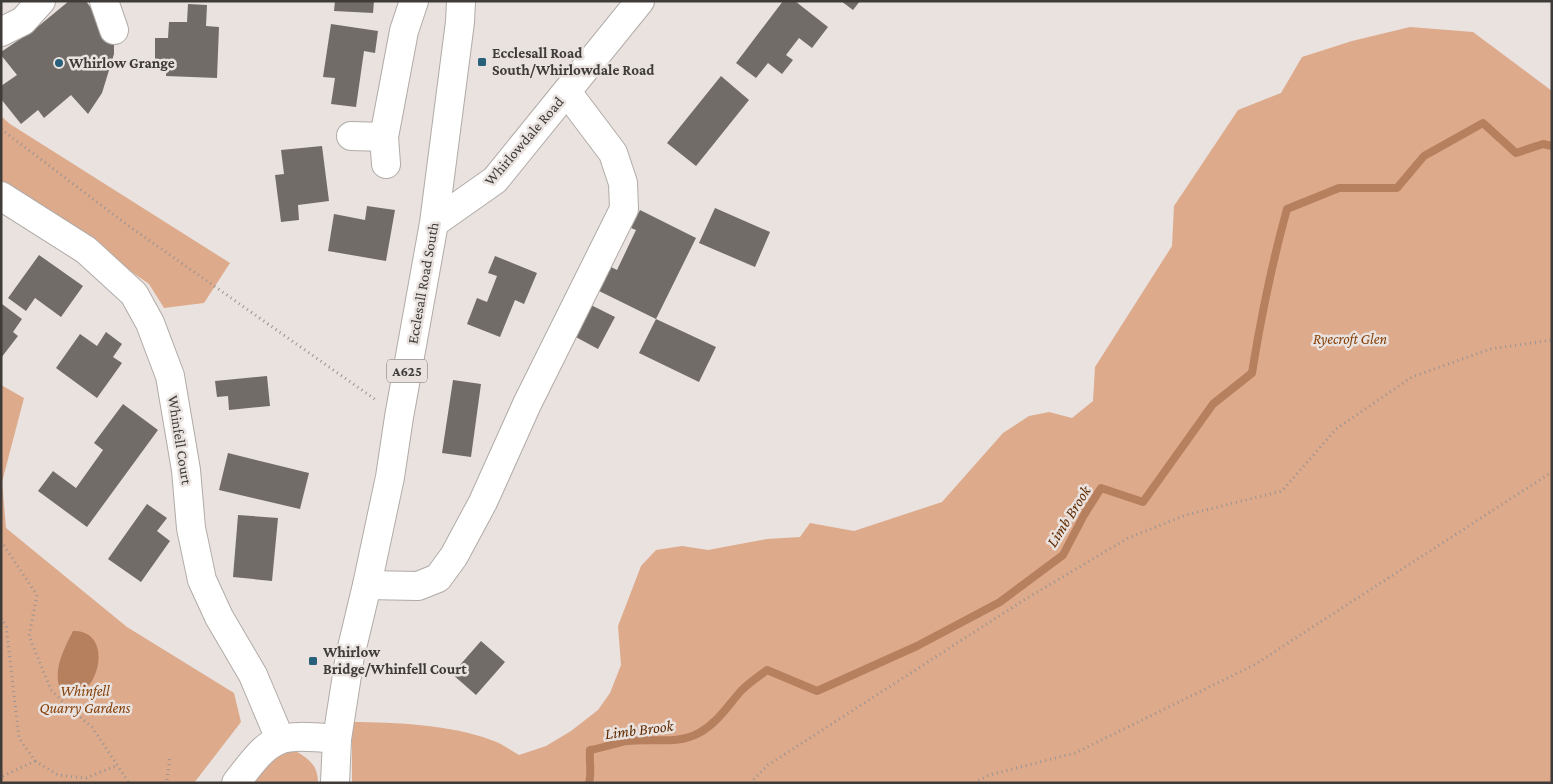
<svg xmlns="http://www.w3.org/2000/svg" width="1553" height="784" font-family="'Crimson Pro',serif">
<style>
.green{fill:#deaa8c}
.water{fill:#b67f5e}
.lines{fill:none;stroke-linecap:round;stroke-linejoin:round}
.stream{stroke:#b67f5e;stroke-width:8}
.building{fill:#726c68}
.minor-casing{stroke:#b1aba7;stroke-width:30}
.major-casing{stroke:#b1aba7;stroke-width:30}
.path{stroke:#989390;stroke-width:3;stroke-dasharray:1 4;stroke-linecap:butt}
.minor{stroke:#fff;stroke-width:28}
.major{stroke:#fff;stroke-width:28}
.poi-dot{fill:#28607b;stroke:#e9e2df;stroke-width:2}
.labels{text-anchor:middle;stroke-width:5;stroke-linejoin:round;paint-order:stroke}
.shield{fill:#e9e2df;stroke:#716d6b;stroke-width:1}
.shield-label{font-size:14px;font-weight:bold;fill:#3e3b39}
.poi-label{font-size:15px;font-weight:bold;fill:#3e3b39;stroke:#e9e2df;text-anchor:start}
.street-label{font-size:15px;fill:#3e3b39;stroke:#e9e2df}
.park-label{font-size:15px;font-style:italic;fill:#864009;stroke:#e9e2df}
.water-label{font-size:16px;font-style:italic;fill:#602b02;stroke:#e9e2df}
</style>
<rect width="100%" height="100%" fill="#e9e2df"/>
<path class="green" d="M 1410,27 L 1473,32 L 1552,91 L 1552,783 L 352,783 L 352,722 C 395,722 452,725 491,740 C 501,743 510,750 519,755 L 546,746 L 571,731 L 598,710 L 610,693 L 621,665 L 618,626 L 641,566 L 656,550 L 682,546 L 708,550 L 767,539 L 800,537 L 810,523 L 854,531 L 942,502 L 1003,433 L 1029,416 L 1049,412 L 1072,418 L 1093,401 L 1095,367 L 1172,246 L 1174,206 L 1238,110 L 1281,93 L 1302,57 L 1352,41 Z
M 1,116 L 10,124 L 230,263 L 204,303 L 164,308 L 149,284 L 1,180 Z
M 1,385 L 24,398 L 2,482 L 6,528 L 127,627 L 234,693 L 241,722 L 194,783 L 1,783 Z
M 294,750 C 309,759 318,765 318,783 L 252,783 L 273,754 Z"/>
<path class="water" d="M 73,631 C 100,630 104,659 93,679 C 90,686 81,691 76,696 L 60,689 C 53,669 64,649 73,631 Z"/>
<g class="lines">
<path class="stream" d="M 589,783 C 592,773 589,760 590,750 C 603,748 615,743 627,741 C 652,738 677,745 699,733 C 717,723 727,707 740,692 C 747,684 758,677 767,670 L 817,691 L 917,646 L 1000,602 L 1063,555 L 1084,515 L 1101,488 L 1143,502 L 1213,404 L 1252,373 C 1261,317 1272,263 1287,209 L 1339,188 L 1397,188 L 1424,156 L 1483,123 L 1516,153 L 1543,144 L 1552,146"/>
</g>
<path class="building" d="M 69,1 L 86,1 L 114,41 L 114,54 L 102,93 L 88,114 L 71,95 L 44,118 L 38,110 L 21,124 L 1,99 L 1,86 L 17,75 L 1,55 L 1,52 L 35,29 Z
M 335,1 L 374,1 L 373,13 L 334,11 Z
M 783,1 L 795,1 L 828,27 L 812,48 L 799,38 L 786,55 L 793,60 L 782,74 L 768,63 L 756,78 L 736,63 Z
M 841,1 L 860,1 L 853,10 Z
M 188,4 L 207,5 L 206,26 L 219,27 L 217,78 L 166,76 L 167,60 L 155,59 L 155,38 L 168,38 L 169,22 L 187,22 Z
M 331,24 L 378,31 L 375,53 L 364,51 L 356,107 L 331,104 L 335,78 L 323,77 Z
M 721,76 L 749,100 L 696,166 L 667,143 Z
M 322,146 L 329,201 L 298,205 L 299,220 L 281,222 L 275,175 L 284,174 L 281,150 Z
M 367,206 L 395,210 L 386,261 L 328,251 L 334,214 L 365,220 Z
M 715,208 L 770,232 L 755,267 L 699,243 Z
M 640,210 L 696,238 L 656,319 L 597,290 L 609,266 L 617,270 L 636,230 L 631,228 Z
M 39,255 L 83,286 L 61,317 L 35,298 L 26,311 L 8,298 Z
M 495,256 L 537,273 L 524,304 L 515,300 L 500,337 L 467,324 L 477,298 L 487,302 L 497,276 L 488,273 Z
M 2,304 L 22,319 L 13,332 L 18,336 L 1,358 Z
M 591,305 L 615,317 L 598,349 L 574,336 Z
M 656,319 L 716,347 L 699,382 L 639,353 Z
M 106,332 L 122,344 L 113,357 L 122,363 L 97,398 L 56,368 L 80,334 L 97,346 Z
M 267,376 L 270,406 L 229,410 L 228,396 L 217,397 L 215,381 Z
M 453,380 L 481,384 L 471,457 L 442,453 Z
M 123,404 L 158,430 L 87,527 L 38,491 L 53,471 L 76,488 L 103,450 L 94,443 Z
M 228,453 L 309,473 L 300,509 L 219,490 Z
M 147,504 L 167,518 L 157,531 L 170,541 L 141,582 L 108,559 Z
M 238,515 L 278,518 L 272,581 L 233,577 Z
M 481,641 L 505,662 L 476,695 L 452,674 Z"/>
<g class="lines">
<defs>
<path id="minor" d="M 104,1 L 114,30
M 1,32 L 23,21 L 41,1
M 351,136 L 384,137
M 386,164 L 384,137 L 404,31 L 414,1
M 1,196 L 86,250 L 134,294 L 150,323 L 170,376 L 186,470 L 191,528 L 202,580 L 219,617 L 253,675 L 280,739
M 367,585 L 418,586 L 438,578 L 454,556 L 483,502 L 527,404 L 624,209 L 623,183 L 613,153 L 567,92
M 236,783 C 273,734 276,734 337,739"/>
<path id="major" d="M 434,223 L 495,180 L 640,1
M 335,783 L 337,739 L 350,656 L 367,585 L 390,477 L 399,417 L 434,223 L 460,22 L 461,1"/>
</defs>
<use href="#minor" class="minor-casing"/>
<use href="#major" class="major-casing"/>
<path class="path" d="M 1,129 L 126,224 L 376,400
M 1,541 L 37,595 L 29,636 L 51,690 L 67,706 L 92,727 L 129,783
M 1,618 L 6,625 L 19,738 L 35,761 L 1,777
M 35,761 L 58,775 L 86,778 L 118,765
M 163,783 L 167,780 L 170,757
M 750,783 L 768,765 L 1024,600 L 1128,538 L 1186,515 L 1282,491 L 1336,429 L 1412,377 L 1490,349 L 1552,340
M 974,783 L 989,775 L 1075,753 L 1254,665 L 1552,472"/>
<use href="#minor" class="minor"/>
<use href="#major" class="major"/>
</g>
<g class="poi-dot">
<rect x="477" y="57" width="10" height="10" rx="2.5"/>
<circle cx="59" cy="63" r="5"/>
<rect x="308" y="656" width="10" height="10" rx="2.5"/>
</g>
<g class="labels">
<rect class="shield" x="387" y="359.5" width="40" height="23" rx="4"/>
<g class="shield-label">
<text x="407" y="376">A625</text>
</g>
<g class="poi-label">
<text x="492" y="58">Ecclesall Road<tspan x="492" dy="17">South/Whirlowdale Road</tspan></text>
<text x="69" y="68">Whirlow Grange</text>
<text x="323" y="657">Whirlow<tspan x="323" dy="17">Bridge/Whinfell Court</tspan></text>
</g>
<g class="street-label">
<text transform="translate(524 141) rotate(-49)" y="5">Whirlowdale Road</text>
<text transform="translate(423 283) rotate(-80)" y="5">Ecclesall Road South</text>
<text transform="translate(180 440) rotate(81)" y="5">Whinfell Court</text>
</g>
<g class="park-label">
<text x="1350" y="344">Ryecroft Glen</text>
<text x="85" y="696">Whinfell<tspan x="85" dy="17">Quarry Gardens</tspan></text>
</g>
<g class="water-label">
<text transform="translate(1068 516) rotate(-58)" y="6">Limb Brook</text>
<text transform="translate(639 729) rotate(-7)" y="6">Limb Brook</text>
</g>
</g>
<rect width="1553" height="784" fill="none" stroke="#3e3b39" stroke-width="5"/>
</svg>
